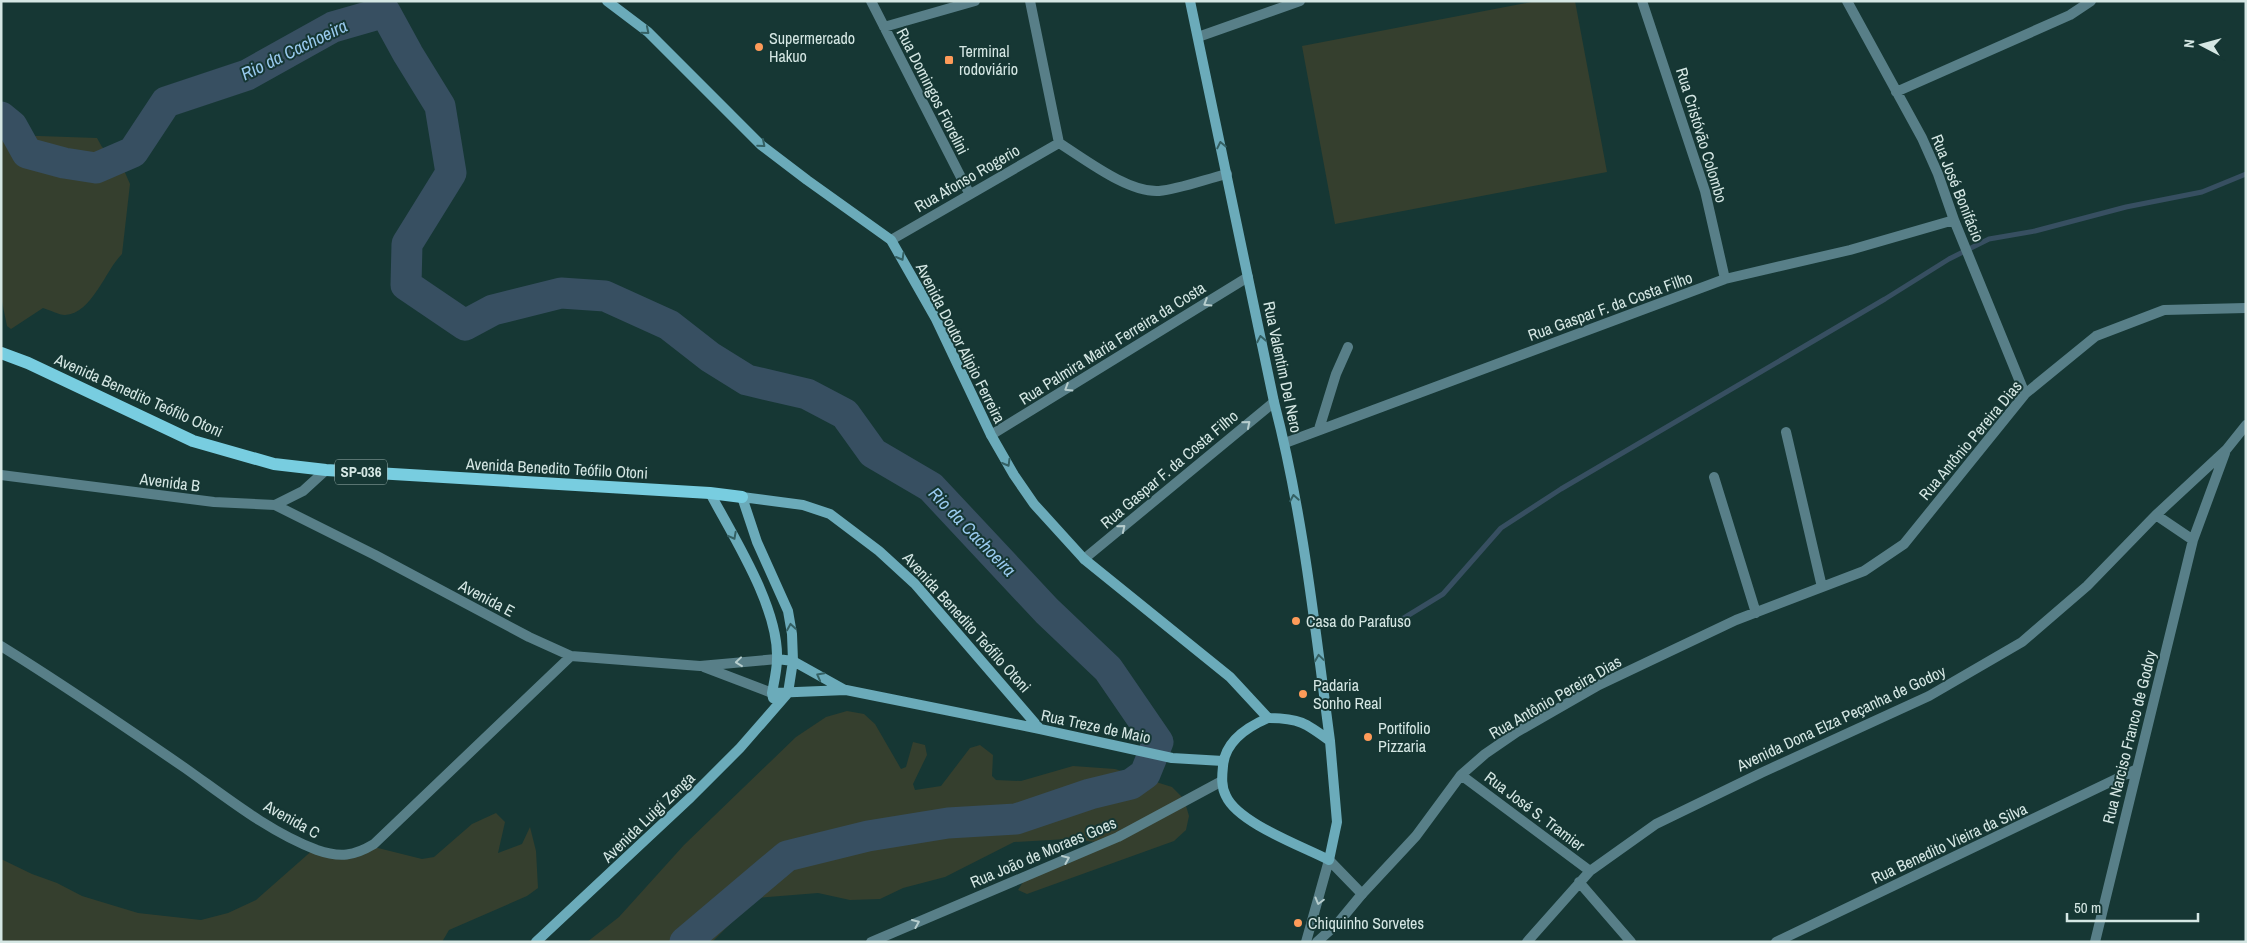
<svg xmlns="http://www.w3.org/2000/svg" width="2247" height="943" font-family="'Archivo Narrow',sans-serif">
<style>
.green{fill:#353f2e}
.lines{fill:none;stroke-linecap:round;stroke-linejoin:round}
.stream{stroke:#374f61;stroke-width:5}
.river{stroke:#374f61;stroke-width:31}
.minor{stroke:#587f88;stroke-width:10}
.tertiary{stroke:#587f88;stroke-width:10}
.secondary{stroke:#6babba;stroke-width:10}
.primary{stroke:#78cde0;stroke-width:12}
.oneway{stroke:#346063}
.oneway2{stroke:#b6cdcd}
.poi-dot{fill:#fe9b59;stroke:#163734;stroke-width:2}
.labels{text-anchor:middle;stroke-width:4;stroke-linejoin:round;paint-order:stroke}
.shield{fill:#163734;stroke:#9cb2af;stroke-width:1}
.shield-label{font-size:15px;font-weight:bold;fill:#d5e7e4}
.poi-label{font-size:16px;fill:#d5e7e4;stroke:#163734;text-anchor:start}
.street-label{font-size:16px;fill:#d5e7e4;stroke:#163734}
.water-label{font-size:18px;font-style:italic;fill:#99caee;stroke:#163734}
</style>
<rect width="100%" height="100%" fill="#163734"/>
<path class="green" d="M 1537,1 L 1575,1 L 1607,172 L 1335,224 L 1302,46 Z
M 10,135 L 97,138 L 102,147 L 119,159 L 130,184 L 122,254 C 106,269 92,314 65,315 C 59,315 50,310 43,308 L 11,329 L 7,326 L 1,297 L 1,144 L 4,138 Z
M 847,711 L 864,714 L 875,724 L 901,769 L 906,767 L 913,742 L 925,745 L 927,755 L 913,784 L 915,790 L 941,786 L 970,748 L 980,745 L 993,755 L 992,776 L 996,780 L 1021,781 L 1073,766 L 1115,769 L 1172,787 L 1184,799 L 1189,816 L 1186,830 L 1174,841 L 1027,894 L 1018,890 L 1025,879 L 1096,842 L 1068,839 L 1014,842 L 945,877 L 903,888 L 880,899 L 850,900 L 818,893 L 756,898 L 712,942 L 587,942 L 619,917 L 684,845 L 796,737 L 826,717 Z
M 496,813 L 505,822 L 498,853 L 522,844 L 530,827 L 536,851 L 538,888 L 527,896 L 449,930 L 442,942 L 1,942 L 1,859 L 32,874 L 57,883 L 82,896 L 138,913 L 201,920 L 228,913 L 256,900 L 315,848 L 334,853 L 374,847 L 422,859 L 434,857 L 472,824 Z"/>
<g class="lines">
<path class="stream" d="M 1394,624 L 1443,594 L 1501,528 L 1561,489 L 1885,299 L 1949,259 L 1989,239 L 2035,231 L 2126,207 L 2202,192 L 2246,174"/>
<path class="river" d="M 1,117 L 12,126 L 27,153 L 64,163 L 96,168 L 133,152 L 166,102 L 247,75 L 333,27 L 385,12 L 408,54 L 440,106 L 451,173 L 407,244 L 406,285 L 465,325 L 493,310 L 561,293 L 605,296 L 669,325 L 710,357 L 747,380 L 807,394 L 845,414 L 873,453 L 931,487 L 1047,611 L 1108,669 L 1158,742 L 1145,774 L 1131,784 L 1090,794 L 1016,819 L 948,823 L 868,836 L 787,856 L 685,942"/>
<path class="minor" d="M 871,1 L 969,193
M 1030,1 L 1059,143 C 1085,159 1128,193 1159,191 C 1180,189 1206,179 1227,174
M 1642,1 L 1705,191 L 1725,279
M 1847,1 L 1922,138 L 1938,174 L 1954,220 L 2025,394
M 884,27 L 975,1
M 1198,37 L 1300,1
M 1896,92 L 2070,15 L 2091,1
M 891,240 L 1059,143
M 1319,429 L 1336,374 L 1348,347
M 1786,432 L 1822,587
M 991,435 L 1248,277
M 1285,443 L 1725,279 L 1850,250 L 1954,220
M 1,475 L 214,502 L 275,505 L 303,491 L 326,470
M 1714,477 L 1756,613
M 275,505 L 375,555 L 529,637 L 571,656 L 700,666 L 777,659
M 2156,515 L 2193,540
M 1084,559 L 1274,402
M 1,646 C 64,685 124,726 185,768 C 226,797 269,832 317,850 C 340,858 354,856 374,844 L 571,656
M 704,667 L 772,693
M 1461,775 L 1590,871
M 1579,882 L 1631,942
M 1362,894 L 1416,836 L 1461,775 L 1485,754 L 1517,732 L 1599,685 L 1736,620 L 1864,571 L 1904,544 L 2025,394 L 2096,336 L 2164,310 L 2246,308
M 1527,942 L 1590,871 L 1656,824 L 1761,773 L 1929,696 L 2022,642 L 2087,586 L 2156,515 L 2226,450 L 2246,425
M 1776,942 L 2135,770
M 2095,942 L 2193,540 L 2225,453"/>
<path class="tertiary" d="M 871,942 L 1118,837 L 1222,781
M 1306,942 L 1329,860
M 1317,942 L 1338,923 L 1362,894 L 1329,860"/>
<path class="secondary" d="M 607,1 L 648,32 L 761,145 L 807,180 L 891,240 L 936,319 L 991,435 L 1014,475 L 1034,504 L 1084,559 L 1230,677 L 1268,718
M 1190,1 L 1274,402 C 1303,513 1315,628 1330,741
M 710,493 C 734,538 779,608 777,659 C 777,670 774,682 772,693 L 773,698
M 777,659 L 793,661 L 845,690
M 772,693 L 846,690 L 1040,729 L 1172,758 L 1223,761
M 1268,718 C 1299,718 1306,723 1330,741 L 1337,822 L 1329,860 C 1302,846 1238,823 1226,796 C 1221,787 1222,776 1223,766 C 1225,741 1247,727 1268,718 Z
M 536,942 L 691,797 L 740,748 L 788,693 L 793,661 L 792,634 L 788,611 L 757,542 L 742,497 L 803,505 L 830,514 L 879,551 L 915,584 L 1040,729"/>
<path class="primary" d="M 1,353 L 28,363 L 193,441 L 274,464 L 326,470 L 710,493 L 742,497"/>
</g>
<defs><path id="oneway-chevron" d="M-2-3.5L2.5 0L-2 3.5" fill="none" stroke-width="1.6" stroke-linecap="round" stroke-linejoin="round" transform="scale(1.25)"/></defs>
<g class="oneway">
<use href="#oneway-chevron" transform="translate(646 31) rotate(40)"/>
<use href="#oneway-chevron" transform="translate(762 144) rotate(41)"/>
<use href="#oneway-chevron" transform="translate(1221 145) rotate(-102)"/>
<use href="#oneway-chevron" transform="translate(901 257) rotate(60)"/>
<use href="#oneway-chevron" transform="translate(1261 339) rotate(-101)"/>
<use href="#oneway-chevron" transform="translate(1007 463) rotate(60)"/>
<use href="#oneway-chevron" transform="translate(1294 498) rotate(-100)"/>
<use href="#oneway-chevron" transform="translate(733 536) rotate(62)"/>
<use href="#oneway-chevron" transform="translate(791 627) rotate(-99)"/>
<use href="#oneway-chevron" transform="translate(1319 658) rotate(-98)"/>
<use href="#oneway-chevron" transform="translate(820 676) rotate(-152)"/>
</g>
<g class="oneway2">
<use href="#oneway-chevron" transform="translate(1207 303) rotate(148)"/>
<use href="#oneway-chevron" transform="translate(1068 388) rotate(148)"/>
<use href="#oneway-chevron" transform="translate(1247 424) rotate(-40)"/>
<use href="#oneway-chevron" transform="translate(1122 528) rotate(-40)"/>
<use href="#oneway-chevron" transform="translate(739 662) rotate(174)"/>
<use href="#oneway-chevron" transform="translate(1066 859) rotate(-23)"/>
<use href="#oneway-chevron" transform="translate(1319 901) rotate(105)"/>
<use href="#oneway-chevron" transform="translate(916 923) rotate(-23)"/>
</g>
<g class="poi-dot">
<circle cx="759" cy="47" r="5"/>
<rect x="944" y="55" width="10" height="10" rx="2.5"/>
<circle cx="1296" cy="621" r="5"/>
<circle cx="1303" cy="694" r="5"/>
<circle cx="1368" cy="737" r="5"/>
<circle cx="1298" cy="923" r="5"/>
</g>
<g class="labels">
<rect class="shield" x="335" y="459.5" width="52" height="25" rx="4"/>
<g class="shield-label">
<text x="361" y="477">SP-036</text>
</g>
<g class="poi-label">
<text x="769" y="44">Supermercado<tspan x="769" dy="18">Hakuo</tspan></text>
<text x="959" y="57">Terminal<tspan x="959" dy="18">rodoviário</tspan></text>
<text x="1306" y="627">Casa do Parafuso</text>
<text x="1313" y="691">Padaria<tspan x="1313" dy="18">Sonho Real</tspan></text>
<text x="1378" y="734">Portifolio<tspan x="1378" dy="18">Pizzaria</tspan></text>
<text x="1308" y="929">Chiquinho Sorvetes</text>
</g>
<g class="street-label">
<text transform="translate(933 91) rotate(63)" y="6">Rua Domingos Fiorelini</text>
<text transform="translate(1702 135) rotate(73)" y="6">Rua Cristóvão Colombo</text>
<text transform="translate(967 178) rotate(-30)" y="6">Rua Afonso Rogerio</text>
<text transform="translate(1958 188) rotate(68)" y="6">Rua José Bonifácio</text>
<text transform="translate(1610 306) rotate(-20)" y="6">Rua Gaspar F. da Costa Filho</text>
<text transform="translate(961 343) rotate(63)" y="6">Avenida Doutor Alipio Ferreira</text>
<text transform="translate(1112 343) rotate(-32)" y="6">Rua Palmira Maria Ferreira da Costa</text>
<text transform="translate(1283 367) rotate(78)" y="6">Rua Valentim Del Nero</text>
<text transform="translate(139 395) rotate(24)" y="6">Avenida Benedito Teófilo Otoni</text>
<text transform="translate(1970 440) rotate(-50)" y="6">Rua Antônio Pereira Dias</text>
<text transform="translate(557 468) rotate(3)" y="6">Avenida Benedito Teófilo Otoni</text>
<text transform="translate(1169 469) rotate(-40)" y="6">Rua Gaspar F. da Costa Filho</text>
<text transform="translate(170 482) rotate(7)" y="6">Avenida B</text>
<text transform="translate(487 598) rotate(28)" y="6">Avenida E</text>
<text transform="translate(967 622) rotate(48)" y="6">Avenida Benedito Teófilo Otoni</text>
<text transform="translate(1555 697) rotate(-30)" y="6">Rua Antônio Pereira Dias</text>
<text transform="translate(1841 718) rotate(-25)" y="6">Avenida Dona Elza Peçanha de Godoy</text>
<text transform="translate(1096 726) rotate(12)" y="6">Rua Treze de Maio</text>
<text transform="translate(2129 737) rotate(-76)" y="6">Rua Narciso Franco de Godoy</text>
<text transform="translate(1535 811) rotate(37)" y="6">Rua José S. Tramier</text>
<text transform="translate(648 817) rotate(-44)" y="6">Avenida Luigi Zenga</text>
<text transform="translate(292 819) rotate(29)" y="6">Avenida C</text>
<text transform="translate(1949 843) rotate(-25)" y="6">Rua Benedito Vieira da Silva</text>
<text transform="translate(1043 852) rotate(-23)" y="6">Rua João de Moraes Goes</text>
</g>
<g class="water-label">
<text transform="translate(294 50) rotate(-26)" y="6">Rio da Cachoeira</text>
<text transform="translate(972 532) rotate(46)" y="6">Rio da Cachoeira</text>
</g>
</g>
<rect width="2247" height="943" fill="none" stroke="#d5e7e4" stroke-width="5"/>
<g transform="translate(2202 45) rotate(276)" stroke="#163734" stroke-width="4" paint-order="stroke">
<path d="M0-4L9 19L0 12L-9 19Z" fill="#d5e7e4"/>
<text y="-8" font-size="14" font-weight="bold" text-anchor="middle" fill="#d5e7e4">N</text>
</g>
<path d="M2067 913v8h131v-8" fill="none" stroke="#d5e7e4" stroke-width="2.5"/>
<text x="2074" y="913" font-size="15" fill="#d5e7e4" stroke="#163734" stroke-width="4" paint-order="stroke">50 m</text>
</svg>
